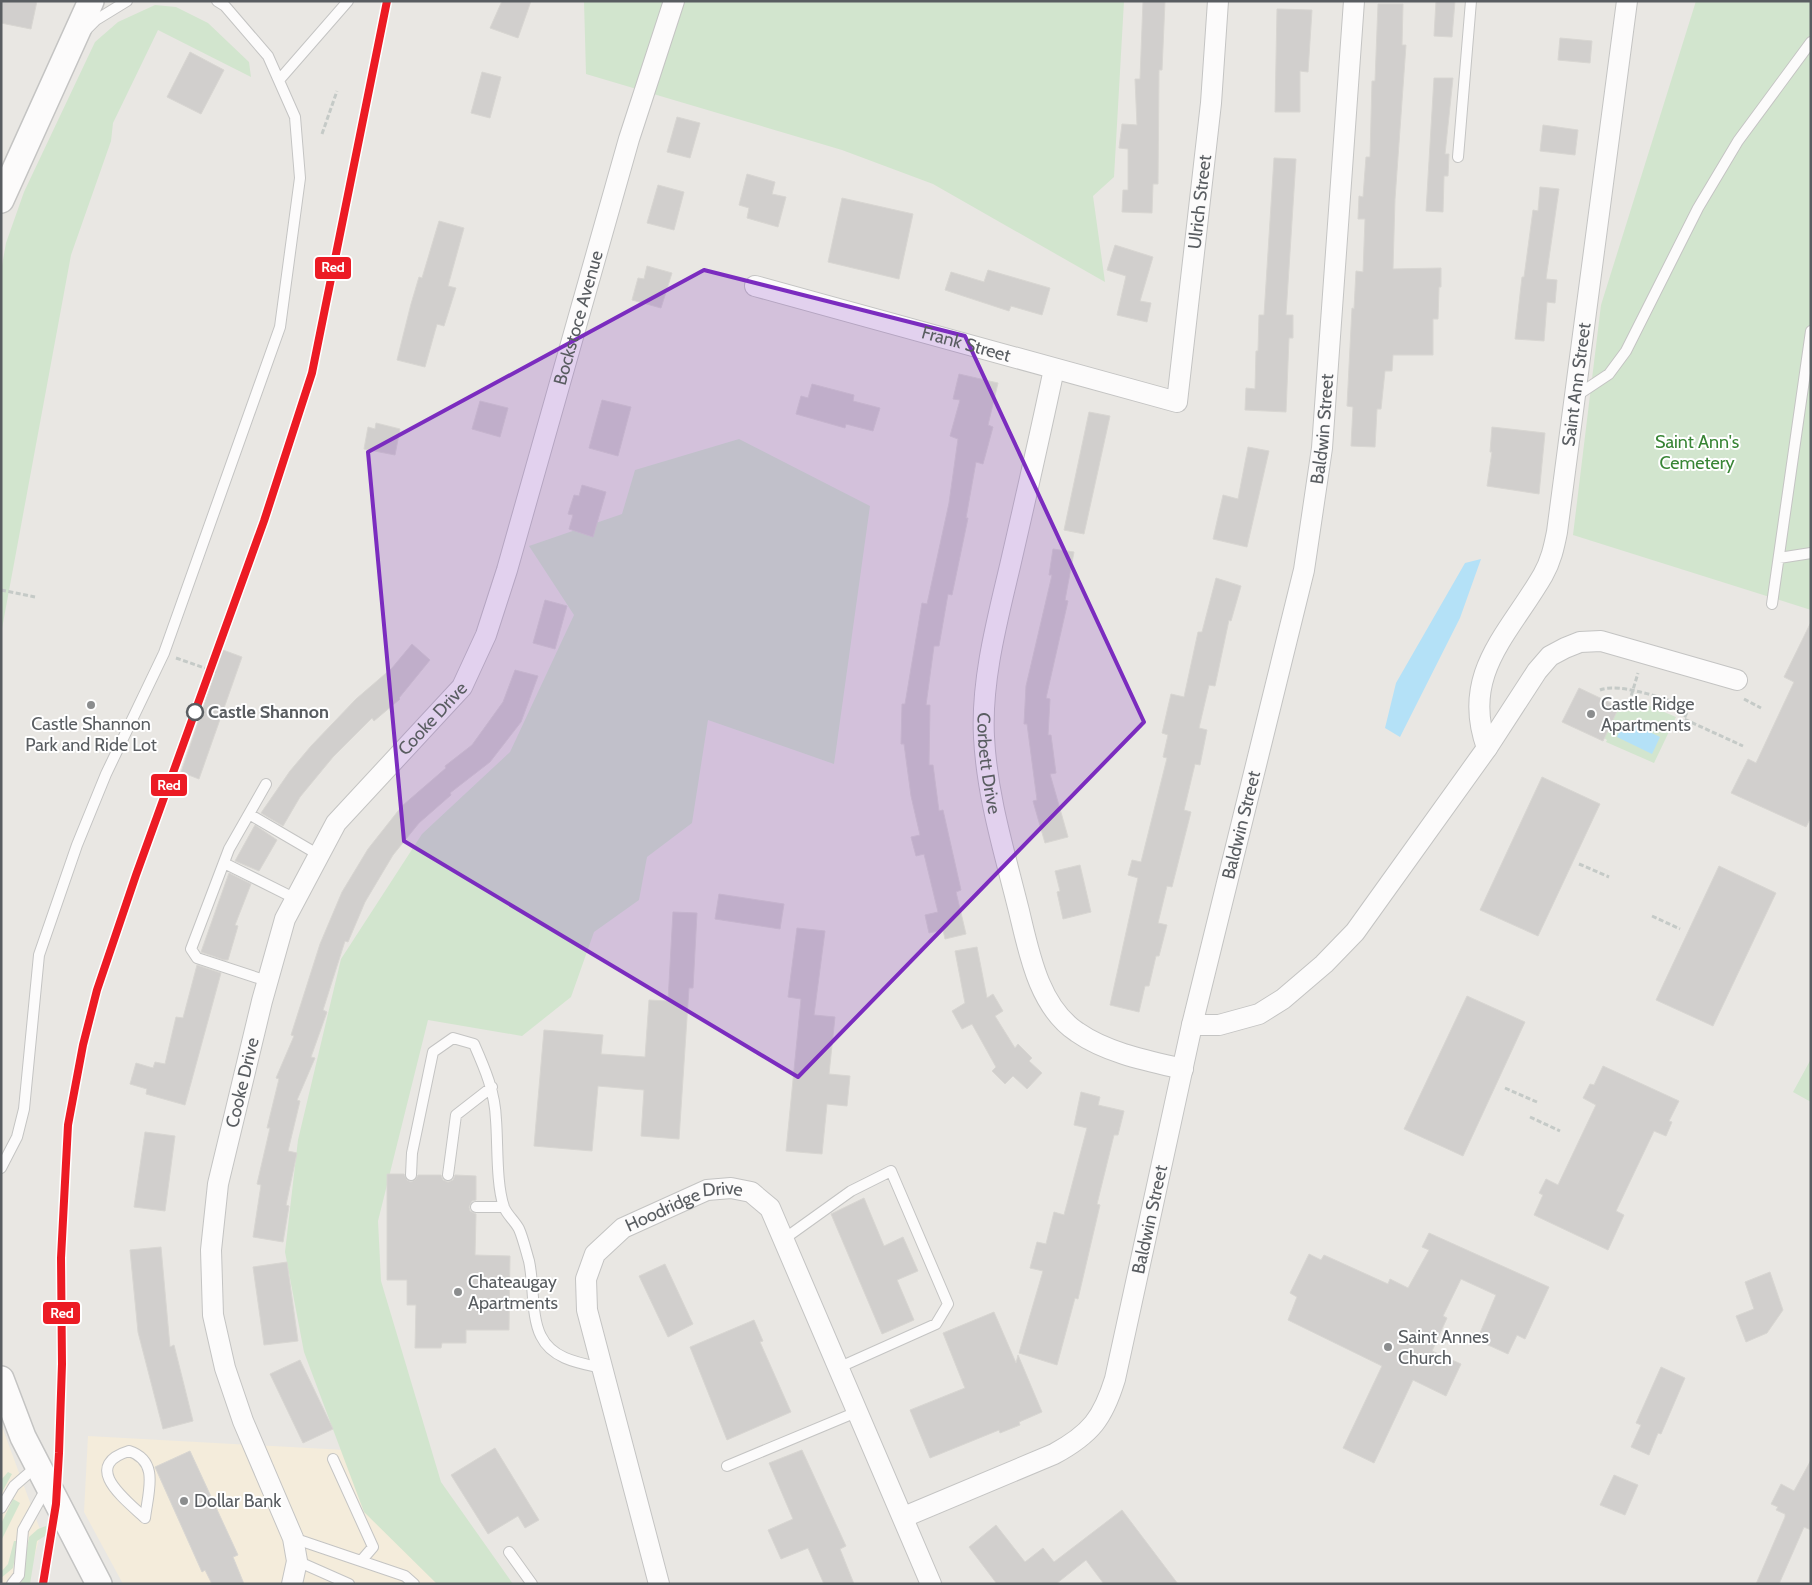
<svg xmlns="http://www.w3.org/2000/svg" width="1812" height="1585" font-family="Cabin,sans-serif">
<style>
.commercial{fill:#f4ecdb}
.green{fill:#d2e5ce}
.water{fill:#b4e1f7}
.building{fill:#d1cfcd;stroke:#d8d6d2}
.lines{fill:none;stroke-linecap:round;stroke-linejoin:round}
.service-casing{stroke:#c4c4c3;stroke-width:12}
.minor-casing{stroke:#c4c4c3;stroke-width:22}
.tertiary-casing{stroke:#c4c4c3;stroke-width:28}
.path{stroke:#c5cac7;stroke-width:3;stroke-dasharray:5 2.5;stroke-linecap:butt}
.service{stroke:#fcfbfb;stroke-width:10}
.minor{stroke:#fcfbfb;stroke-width:20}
.tertiary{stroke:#fcfbfb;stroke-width:25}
.rail-1-casing{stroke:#fff;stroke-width:11}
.rail-1{stroke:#ec1b24;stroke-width:8}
.marked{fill:#7b2cbf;fill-opacity:0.2;stroke:#7b2cbf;stroke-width:4;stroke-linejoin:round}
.poi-dot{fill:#8b8d8e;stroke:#fff;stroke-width:2}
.stop-dot{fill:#fff;stroke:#595d61;stroke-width:2.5}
.labels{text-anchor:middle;stroke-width:4;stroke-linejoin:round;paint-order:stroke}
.street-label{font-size:18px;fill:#595d61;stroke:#fff}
.park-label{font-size:18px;fill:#388535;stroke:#fff}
.poi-label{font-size:18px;fill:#595d61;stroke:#fff;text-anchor:start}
.stop-label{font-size:18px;font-weight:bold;fill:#595d61;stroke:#fff;text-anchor:start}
.line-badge{stroke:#fff;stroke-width:2}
.badge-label{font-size:14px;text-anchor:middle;font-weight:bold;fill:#fff}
</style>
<rect width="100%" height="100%" fill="#e9e7e3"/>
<path class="commercial" d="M 1,1424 L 41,1532 L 27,1584 L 1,1584 Z
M 88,1436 L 345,1450 L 486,1584 L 123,1584 L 84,1512 Z"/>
<path class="green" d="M 584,1 L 1124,1 L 1114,177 L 1093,196 L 1105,282 L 933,184 L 842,150 L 586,74 Z
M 1696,1 L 1811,1 L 1811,610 L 1573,535 L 1601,305 Z
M 155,5 L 176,7 L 208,23 L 249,62 L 251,77 L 158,30 L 113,123 L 111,141 L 71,255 L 1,634 L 1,271 L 6,243 L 24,192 L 95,42 L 118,22 Z
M 739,439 L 870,506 L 834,764 L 708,720 L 692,823 L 647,857 L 639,900 L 594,932 L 571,997 L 522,1036 L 428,1020 L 378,1221 L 381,1281 L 441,1482 L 513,1584 L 437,1584 L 364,1512 L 304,1352 L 285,1252 L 298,1140 L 341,959 L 422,834 L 510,752 L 574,615 L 529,546 L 622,514 L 635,470 Z
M 1633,699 L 1676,717 L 1654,763 L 1606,742 L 1607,740 L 1604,738 L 1619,707 L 1629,711 Z
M 1811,1059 L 1811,1102 L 1793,1092 Z
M 8,1472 L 12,1474 L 1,1494 L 1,1480 Z
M 13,1499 L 20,1503 L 1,1541 L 1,1524 Z
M 46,1526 L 48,1534 L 37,1541 L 30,1584 L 21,1584 L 29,1537 L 38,1529 Z
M 14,1541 L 18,1541 L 13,1568 L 1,1578 L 1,1572 L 8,1564 Z"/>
<path class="water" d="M 1481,559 L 1460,618 L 1400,737 L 1385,728 L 1396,683 L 1465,563 Z
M 1625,720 L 1660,737 L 1652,754 L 1617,737 Z"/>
<path class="building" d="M 1,1 L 37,1 L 31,29 L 1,23 Z
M 502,1 L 531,1 L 518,38 L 490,28 Z
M 1143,1 L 1165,1 L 1162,70 L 1159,70 L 1158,184 L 1153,184 L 1152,213 L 1122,212 L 1123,190 L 1128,190 L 1128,149 L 1119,148 L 1122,124 L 1137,125 L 1135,79 L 1140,79 Z
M 1436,1 L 1455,1 L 1452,37 L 1434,36 Z
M 1378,4 L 1403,4 L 1402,45 L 1406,45 L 1395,199 L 1393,269 L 1441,268 L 1441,287 L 1439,287 L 1438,319 L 1433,319 L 1433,355 L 1393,355 L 1392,371 L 1385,371 L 1381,409 L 1377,409 L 1375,447 L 1351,446 L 1353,407 L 1347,406 L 1352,308 L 1354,309 L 1356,271 L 1363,272 L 1365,219 L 1358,219 L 1359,196 L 1363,197 L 1366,157 L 1370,157 L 1372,81 L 1375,81 Z
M 1277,9 L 1312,10 L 1308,72 L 1300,71 L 1300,112 L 1275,112 Z
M 1560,38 L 1592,41 L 1590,63 L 1558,60 Z
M 190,52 L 224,70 L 201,114 L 167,97 Z
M 482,72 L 501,77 L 490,118 L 471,113 Z
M 1434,78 L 1453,78 L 1445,154 L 1449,154 L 1448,176 L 1444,176 L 1443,212 L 1426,211 Z
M 677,117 L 700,123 L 690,158 L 667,152 Z
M 1543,125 L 1578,130 L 1575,155 L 1540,151 Z
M 1274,158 L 1296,159 L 1286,315 L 1293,315 L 1293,338 L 1289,338 L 1286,412 L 1245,410 L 1246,388 L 1255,389 L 1256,351 L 1258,351 L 1259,315 L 1264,315 Z
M 747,174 L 775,182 L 772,194 L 786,197 L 778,227 L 747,218 L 749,208 L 739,205 Z
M 658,185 L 684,192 L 674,230 L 647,223 Z
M 1540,187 L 1559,189 L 1546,279 L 1557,280 L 1555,303 L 1547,302 L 1544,341 L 1515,339 L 1522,277 L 1524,277 L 1533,210 L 1538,211 Z
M 842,198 L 913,214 L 899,279 L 828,262 Z
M 439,221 L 464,228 L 448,286 L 456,288 L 444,326 L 437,324 L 425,367 L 397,360 L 411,304 L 419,277 L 422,278 Z
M 1115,245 L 1153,257 L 1140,301 L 1151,303 L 1147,322 L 1117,315 L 1126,276 L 1107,270 Z
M 647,266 L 672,273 L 661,308 L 632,300 L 638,278 L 644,279 Z
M 988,270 L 1050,288 L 1042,315 L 1011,306 L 1009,311 L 945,290 L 951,272 L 984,282 Z
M 959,374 L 998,383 L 988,425 L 993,427 L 983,464 L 976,462 L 966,518 L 968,518 L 952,595 L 948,594 L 939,646 L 934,646 L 926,705 L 930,705 L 929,765 L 933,765 L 939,811 L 943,810 L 961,890 L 956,892 L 966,934 L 945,939 L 943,930 L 929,933 L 925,915 L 938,912 L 924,854 L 916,856 L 911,837 L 920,835 L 911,796 L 904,744 L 901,744 L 902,704 L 905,704 L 922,603 L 927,604 L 949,503 L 958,439 L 950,436 L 960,400 L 953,399 Z
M 812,384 L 854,395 L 853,401 L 880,408 L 873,431 L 846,424 L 845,428 L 796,414 L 801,396 L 808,398 Z
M 602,400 L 631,407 L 618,456 L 589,448 Z
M 480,401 L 508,408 L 500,437 L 472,429 Z
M 1089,412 L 1110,416 L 1084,534 L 1064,530 Z
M 376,423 L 400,429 L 395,455 L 364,449 L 368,427 L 375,429 Z
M 1492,427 L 1545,433 L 1539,494 L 1487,486 L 1492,452 L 1490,452 Z
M 1248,447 L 1269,451 L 1247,547 L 1213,539 L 1223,495 L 1238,499 Z
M 582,485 L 606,492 L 593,537 L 569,529 L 573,515 L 568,514 L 574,495 L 579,496 Z
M 1053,549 L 1074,552 L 1065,600 L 1068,601 L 1046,698 L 1050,699 L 1048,735 L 1051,735 L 1056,773 L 1050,774 L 1068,837 L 1045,843 L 1033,801 L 1037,800 L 1027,724 L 1024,724 L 1026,686 L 1052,575 L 1049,575 Z
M 1216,578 L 1241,586 L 1231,621 L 1229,620 L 1215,686 L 1209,685 L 1199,728 L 1207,730 L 1200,765 L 1195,764 L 1184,810 L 1191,812 L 1172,887 L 1167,886 L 1158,923 L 1167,925 L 1159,956 L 1156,956 L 1149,986 L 1145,986 L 1139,1012 L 1110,1005 L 1138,878 L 1128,875 L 1132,860 L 1141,862 L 1167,758 L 1163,757 L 1168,735 L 1162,733 L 1171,694 L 1184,697 L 1198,632 L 1202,632 Z
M 545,600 L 567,606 L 555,649 L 533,643 Z
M 1811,622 L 1811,817 L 1806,827 L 1731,793 L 1748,759 L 1756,763 L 1794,682 L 1784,677 Z
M 412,644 L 430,660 L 399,698 L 400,699 L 374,721 L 372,718 L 333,757 L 300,797 L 283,826 L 261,813 L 290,771 L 311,746 L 356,699 L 392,668 Z
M 223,650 L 242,657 L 199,779 L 181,772 Z
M 515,670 L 538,676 L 521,722 L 490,762 L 450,793 L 451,795 L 419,823 L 393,855 L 365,902 L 348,942 L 345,941 L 323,1010 L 327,1012 L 311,1057 L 315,1058 L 297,1100 L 300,1101 L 288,1151 L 297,1153 L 286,1205 L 289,1206 L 283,1242 L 253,1237 L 261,1185 L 257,1184 L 270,1128 L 267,1128 L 279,1079 L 276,1078 L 294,1036 L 291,1035 L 320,944 L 342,892 L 368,849 L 402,806 L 446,768 L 445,766 L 472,745 L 503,702 Z
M 1579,688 L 1619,707 L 1603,741 L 1562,722 Z
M 1542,777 L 1600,804 L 1538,936 L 1480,910 Z
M 255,825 L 277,840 L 259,871 L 235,861 Z
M 1080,865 L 1091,912 L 1063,919 L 1057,892 L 1060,891 L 1055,871 Z
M 1719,866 L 1776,893 L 1713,1026 L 1656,1000 Z
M 229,873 L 251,884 L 235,925 L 238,926 L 228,960 L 224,960 L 201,952 Z
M 719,894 L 784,904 L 780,929 L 715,919 Z
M 673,912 L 697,913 L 693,988 L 689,988 L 679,1139 L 641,1136 L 644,1090 L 598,1086 L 592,1151 L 534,1146 L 544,1030 L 603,1035 L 601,1054 L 645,1057 L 649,1000 L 668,1001 Z
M 797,928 L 825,931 L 814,1015 L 835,1017 L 829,1074 L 850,1076 L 847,1106 L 827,1104 L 822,1154 L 786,1151 L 801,999 L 788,997 Z
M 977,947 L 987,998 L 993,994 L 1003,1011 L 995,1016 L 1015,1048 L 1018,1044 L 1032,1058 L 1029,1061 L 1042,1073 L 1027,1089 L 1013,1076 L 1005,1084 L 992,1071 L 996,1067 L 972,1024 L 962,1029 L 952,1011 L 965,1003 L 955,951 Z
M 197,965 L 221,973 L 185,1105 L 146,1094 L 147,1089 L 130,1084 L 136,1063 L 153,1068 L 155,1062 L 165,1064 L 176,1017 L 183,1018 Z
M 1467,996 L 1525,1022 L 1463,1156 L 1404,1129 Z
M 1603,1066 L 1679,1101 L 1669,1121 L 1672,1122 L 1666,1136 L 1654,1131 L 1616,1211 L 1624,1215 L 1608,1250 L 1534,1215 L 1543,1195 L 1539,1193 L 1546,1179 L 1558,1185 L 1596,1105 L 1583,1098 L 1590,1084 L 1594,1085 Z
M 1081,1092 L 1100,1097 L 1098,1105 L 1124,1111 L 1118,1135 L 1114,1135 L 1097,1204 L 1100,1205 L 1078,1299 L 1075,1298 L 1057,1365 L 1019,1353 L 1043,1271 L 1030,1268 L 1037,1242 L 1046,1244 L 1054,1212 L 1064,1215 L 1087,1128 L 1074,1125 Z
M 145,1132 L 175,1136 L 165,1211 L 134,1207 Z
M 387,1174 L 404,1174 L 407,1180 L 411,1182 L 416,1179 L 418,1175 L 441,1175 L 443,1180 L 448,1182 L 453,1180 L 455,1175 L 476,1176 L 476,1200 L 472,1201 L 469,1207 L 470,1211 L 476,1214 L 475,1255 L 510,1256 L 509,1330 L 466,1330 L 466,1343 L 442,1343 L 441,1348 L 415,1348 L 416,1305 L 407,1305 L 407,1280 L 387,1280 Z
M 864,1198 L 884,1246 L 903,1237 L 918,1271 L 897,1280 L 914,1320 L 882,1334 L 831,1214 Z
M 1429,1233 L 1549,1287 L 1525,1339 L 1517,1335 L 1508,1354 L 1477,1340 L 1496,1295 L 1461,1279 L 1443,1316 L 1447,1318 L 1432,1351 L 1461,1364 L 1446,1396 L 1413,1380 L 1374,1463 L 1343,1448 L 1382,1366 L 1288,1320 L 1297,1297 L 1290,1293 L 1309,1254 L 1321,1260 L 1324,1255 L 1388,1284 L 1390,1279 L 1408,1288 L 1429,1250 L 1422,1247 Z
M 161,1247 L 170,1347 L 174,1345 L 193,1421 L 163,1429 L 138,1332 L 130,1250 Z
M 287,1262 L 298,1341 L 264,1345 L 253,1267 Z
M 665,1264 L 693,1324 L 668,1337 L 639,1276 Z
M 1770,1272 L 1783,1310 L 1767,1333 L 1746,1342 L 1736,1316 L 1754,1309 L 1745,1282 Z
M 994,1312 L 1016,1363 L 1018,1355 L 1042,1412 L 1019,1422 L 1020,1425 L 1000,1433 L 999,1430 L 930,1458 L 910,1410 L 965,1388 L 943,1333 Z
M 754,1320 L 763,1341 L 760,1342 L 791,1412 L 727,1440 L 690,1347 Z
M 300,1360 L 333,1429 L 303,1443 L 270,1374 Z
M 1661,1367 L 1685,1378 L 1661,1434 L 1658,1433 L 1649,1455 L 1631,1447 L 1641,1425 L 1636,1423 Z
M 495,1448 L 539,1520 L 525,1528 L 518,1516 L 488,1534 L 451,1475 Z
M 802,1450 L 846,1546 L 840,1549 L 854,1584 L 824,1584 L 808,1548 L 781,1559 L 768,1530 L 793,1519 L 769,1463 Z
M 190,1451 L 238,1555 L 233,1557 L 244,1584 L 212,1584 L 205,1570 L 202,1572 L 155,1467 Z
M 1811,1460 L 1811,1530 L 1804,1527 L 1779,1584 L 1756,1584 L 1785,1517 L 1785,1514 L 1776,1510 L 1778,1507 L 1771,1504 L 1781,1484 L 1794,1491 Z
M 1614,1475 L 1638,1485 L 1625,1515 L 1600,1505 Z
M 1122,1510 L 1178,1584 L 1104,1584 L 1086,1560 L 1056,1584 L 997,1584 L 969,1547 L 996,1525 L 1025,1562 L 1043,1548 L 1054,1562 Z"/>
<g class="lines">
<defs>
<path id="service" d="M 86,30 L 96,20 L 127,1
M 280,79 L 348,1
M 1458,157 L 1471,1
M 1576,396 L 1609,374 L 1626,351 L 1698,208 L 1738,141 L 1811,42
M 1779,558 L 1811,553
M 1772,604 L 1811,331
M 266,784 L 229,849 L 191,949 L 197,958 L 267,981
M 249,814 L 319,855
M 224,863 L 296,899
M 1,1168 L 17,1137 L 24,1109 L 39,955 L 77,845 L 106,774 L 164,653 L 280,327 L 300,178 L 295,117 L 268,56 L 225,6 L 217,1
M 411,1175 L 412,1153 L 433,1052 L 453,1038 L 474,1044 C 485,1069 495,1092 496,1120 C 498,1144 496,1184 504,1207 C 507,1215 515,1221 519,1229 C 523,1238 526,1251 529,1261 C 534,1283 531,1317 541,1336 C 552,1359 579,1363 602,1368
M 448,1175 L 456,1115 L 492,1087
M 476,1207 L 504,1207
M 784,1239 L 851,1191 L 891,1171 L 948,1304 L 936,1324 L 840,1367
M 129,1451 C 160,1461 148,1492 145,1518 C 126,1500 80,1466 129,1451 Z
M 333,1459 L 373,1547 L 361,1561
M 727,1466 L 859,1411
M 1,1508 L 14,1486 L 37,1466
M 293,1538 L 405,1576 L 414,1584
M 509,1552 L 532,1584
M 297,1561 L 349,1584
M 12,1584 L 19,1575 L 23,1530 L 47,1487"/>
<g id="minor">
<path id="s1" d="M 755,286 L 1177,402 L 1211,103 L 1218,1"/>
<path id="s2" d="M 1054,369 C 1040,435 1025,501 1010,566 C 997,621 981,681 984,737 C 987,797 1005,854 1019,911 C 1029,953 1039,1007 1077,1032 C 1107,1053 1148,1061 1183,1069"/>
<path id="s3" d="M 1487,748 C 1460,674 1509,634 1543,575 C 1551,561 1554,547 1557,532 L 1627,1"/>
<path d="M 1192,1025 L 1219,1025 L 1259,1014 L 1283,999 L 1324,964 L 1355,932 L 1487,748 L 1537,671 L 1550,656 L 1565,648 L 1580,642 L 1601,641 L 1737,680"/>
<path id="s4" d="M 904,1517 L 1054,1454 C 1091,1434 1103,1418 1115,1379 L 1192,1025 L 1304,570 L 1322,448 L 1354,1"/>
<path id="s5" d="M 292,1584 L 297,1561 L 293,1538 L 243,1421 L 225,1368 L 213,1315 L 211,1250 L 218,1184 L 262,1001 L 285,919 L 336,823 L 462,687 L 486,635 L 507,570 L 629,139 L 674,1"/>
<path id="s6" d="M 659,1584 L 587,1310 L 586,1279 L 595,1254 L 623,1228 L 707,1190 L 731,1188 L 751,1192 L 770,1208 L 931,1584"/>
</g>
<path id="tertiary" d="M 1,200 L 91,1
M 1,1379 L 23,1437 L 99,1584"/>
</defs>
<use href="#service" class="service-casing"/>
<use href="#minor" class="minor-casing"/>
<use href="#tertiary" class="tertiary-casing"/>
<path class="path" d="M 322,134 L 337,91
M 1,590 L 35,597
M 176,658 L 216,672
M 1600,690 C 1619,682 1670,700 1689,708 L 1684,719 L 1743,746
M 1744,699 L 1761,708
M 1627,710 L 1638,673
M 1579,864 L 1609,877
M 1652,916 L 1680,929
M 1505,1088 L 1537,1102
M 1530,1117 L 1560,1131"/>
<use href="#service" class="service"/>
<use href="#minor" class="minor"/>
<use href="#tertiary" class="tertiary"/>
<defs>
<path id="rail-1" d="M 43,1584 L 56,1504 L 59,1453 L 62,1364 L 61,1258 L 68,1125 L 83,1045 L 97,990 L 136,875 L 264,521 L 312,373 L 387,1"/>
</defs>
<use href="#rail-1" class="rail-1-casing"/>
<use href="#rail-1" class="rail-1"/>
</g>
<path class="marked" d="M 704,270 L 965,336 L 1144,722 L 798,1077 L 404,841 L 368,452 Z"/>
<g class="poi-dot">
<circle cx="91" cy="705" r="5"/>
<circle cx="1591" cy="714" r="5"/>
<circle cx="458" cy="1292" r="5"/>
<circle cx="1388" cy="1347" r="5"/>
<circle cx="184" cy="1501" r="5"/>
</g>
<circle class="stop-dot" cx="195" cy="712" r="8"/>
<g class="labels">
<g class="street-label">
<text dy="6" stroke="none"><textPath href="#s1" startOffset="639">Ulrich Street</textPath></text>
<text dy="6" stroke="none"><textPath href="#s5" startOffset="1371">Bockstoce Avenue</textPath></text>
<text dy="6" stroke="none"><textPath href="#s1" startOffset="219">Frank Street</textPath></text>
<text dy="6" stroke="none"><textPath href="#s3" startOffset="385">Saint Ann Street</textPath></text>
<text dy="6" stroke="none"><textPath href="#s4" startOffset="1236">Baldwin Street</textPath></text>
<text dy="6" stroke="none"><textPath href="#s5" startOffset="940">Cooke Drive</textPath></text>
<text dy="6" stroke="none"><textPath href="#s2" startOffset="402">Corbett Drive</textPath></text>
<text dy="6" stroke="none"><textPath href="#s4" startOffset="831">Baldwin Street</textPath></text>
<text dy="6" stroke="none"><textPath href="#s5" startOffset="520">Cooke Drive</textPath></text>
<text dy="6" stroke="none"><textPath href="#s6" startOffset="445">Hoodridge Drive</textPath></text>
<text dy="6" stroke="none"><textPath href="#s4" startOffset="426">Baldwin Street</textPath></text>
</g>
<g class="park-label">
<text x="1697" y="448">Saint Ann's<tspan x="1697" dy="21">Cemetery</tspan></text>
</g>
<g class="poi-label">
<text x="1601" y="710">Castle Ridge<tspan x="1601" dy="21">Apartments</tspan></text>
<text x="91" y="730" text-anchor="middle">Castle Shannon<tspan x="91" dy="21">Park and Ride Lot</tspan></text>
<text x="468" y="1288">Chateaugay<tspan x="468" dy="21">Apartments</tspan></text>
<text x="1398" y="1343">Saint Annes<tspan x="1398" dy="21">Church</tspan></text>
<text x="194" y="1507">Dollar Bank</text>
</g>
<g class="stop-label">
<text x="208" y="718">Castle Shannon</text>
</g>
</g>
<g class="line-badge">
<rect x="314" y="256" width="38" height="24" rx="5" fill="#ec1b24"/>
<rect x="150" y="773" width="38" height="24" rx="5" fill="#ec1b24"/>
<rect x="42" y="1301" width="39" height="24" rx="5" fill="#ec1b24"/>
</g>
<g class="badge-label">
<text x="333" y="272">Red</text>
<text x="169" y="790">Red</text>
<text x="62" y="1318">Red</text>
</g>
<rect width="1812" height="1585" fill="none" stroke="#595d61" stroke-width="5"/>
</svg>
